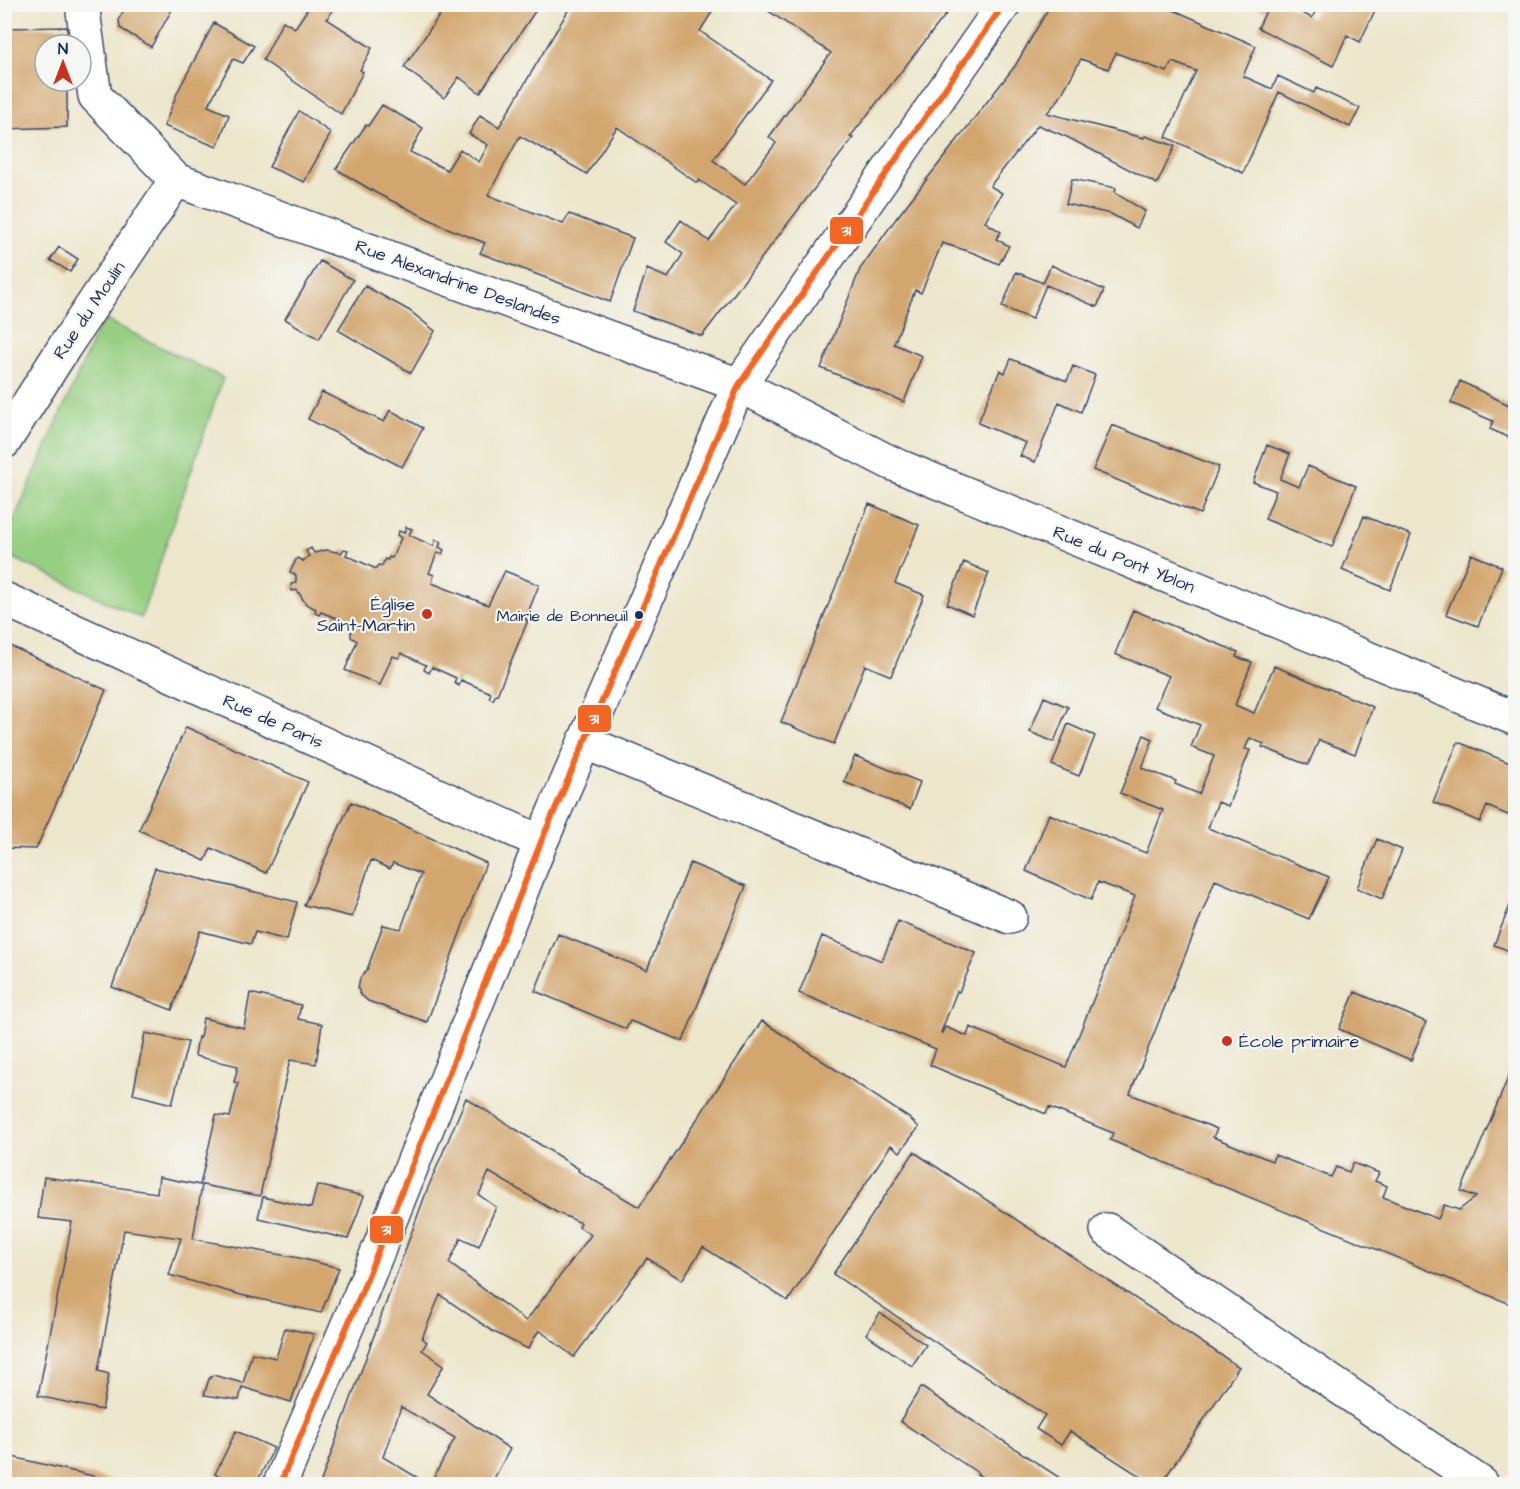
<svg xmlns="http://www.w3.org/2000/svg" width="1520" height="1489" font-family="'Architects Daughter',sans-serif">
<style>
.green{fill:#97cf82;stroke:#597f70;stroke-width:1.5}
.building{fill:#d2a66e;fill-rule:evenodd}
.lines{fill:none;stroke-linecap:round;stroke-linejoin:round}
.minor-casing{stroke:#3a4a6e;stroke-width:36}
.minor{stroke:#fff;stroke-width:33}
.bus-1-casing{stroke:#f6f6f2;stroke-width:10}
.bus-1{stroke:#f26522;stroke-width:6}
.poi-dot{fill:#c8321e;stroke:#f6f6f2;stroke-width:2}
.bus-dot{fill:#1b2f5e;stroke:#f6f6f2;stroke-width:2}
.labels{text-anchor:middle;stroke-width:4.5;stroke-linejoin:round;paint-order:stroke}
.bus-label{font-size:16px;fill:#1b2f5e;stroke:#f6f6f2;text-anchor:end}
.street-label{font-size:18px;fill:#1b2f5e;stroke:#f6f6f2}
.poi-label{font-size:18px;fill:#1b2f5e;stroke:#f6f6f2;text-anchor:end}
.line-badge{stroke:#f6f6f2;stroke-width:2}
.badge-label{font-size:16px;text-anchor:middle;font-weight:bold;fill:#fff}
</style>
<rect width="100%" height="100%" fill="#f6f6f2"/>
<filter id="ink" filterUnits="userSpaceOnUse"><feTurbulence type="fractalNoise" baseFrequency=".0167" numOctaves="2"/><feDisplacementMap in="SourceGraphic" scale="12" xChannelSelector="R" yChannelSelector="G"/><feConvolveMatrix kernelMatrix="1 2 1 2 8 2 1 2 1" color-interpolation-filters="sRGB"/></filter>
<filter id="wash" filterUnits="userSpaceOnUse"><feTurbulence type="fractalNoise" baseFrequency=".008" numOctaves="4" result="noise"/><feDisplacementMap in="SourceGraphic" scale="24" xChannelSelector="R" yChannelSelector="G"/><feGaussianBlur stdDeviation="1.35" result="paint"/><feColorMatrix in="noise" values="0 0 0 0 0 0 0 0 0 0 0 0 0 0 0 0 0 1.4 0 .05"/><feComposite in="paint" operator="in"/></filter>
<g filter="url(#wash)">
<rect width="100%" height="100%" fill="#ece6cb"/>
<path class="green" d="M 106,320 L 223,378 L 141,618 L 5,554 L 5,540 L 98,329 Z"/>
<g id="blocks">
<path class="building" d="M 127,4 L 175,4 L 151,47 L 120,28 L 119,19 Z
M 311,4 L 336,4 L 327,19 L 372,48 L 360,70 L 363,72 L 341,114 L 263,60 L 283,21 L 295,28 Z
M 437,4 L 540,4 L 480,93 L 459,77 L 444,98 L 404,67 L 443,10 Z
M 572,4 L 717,4 L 700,31 L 771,80 L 713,160 L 745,184 L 776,143 L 769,137 L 831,53 L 758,4 L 878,4 L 887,10 L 891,4 L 954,4 L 850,137 L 853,138 L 702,336 L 633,311 L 647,269 L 668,278 L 683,254 L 666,242 L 681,220 L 709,241 L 736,205 L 699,180 L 697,183 L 617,127 L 587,174 L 520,136 L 488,195 L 563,224 L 569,214 L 633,238 L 610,302 L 480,253 L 485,243 L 445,227 L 378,194 L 336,169 L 366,125 L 368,126 L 382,105 L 423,128 L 410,152 L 447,170 L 460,149 L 479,162 L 488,145 L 469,134 L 480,115 L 499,127 Z
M 1051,4 L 1160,4 L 1256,46 L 1243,76 L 1272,89 L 1278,76 L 1314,93 L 1316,88 L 1360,108 L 1350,127 L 1279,92 L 1243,173 L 1166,137 L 1196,71 L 1172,62 L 1167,72 L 1116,53 L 1108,69 L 1081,59 L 1059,99 L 1047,113 L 1144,138 L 1145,136 L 1175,146 L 1157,184 L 1067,137 L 1038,125 L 990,186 L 1002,193 L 985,222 L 1001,232 L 996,239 L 1009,246 L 999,264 L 974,253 L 942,243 L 921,293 L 915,290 L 894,344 L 922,356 L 904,402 L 821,368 L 860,269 L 895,220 L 1015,66 Z
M 1252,4 L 1284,4 L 1312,18 L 1319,4 L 1378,4 L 1360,42 L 1347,35 L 1333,66 L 1258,28 L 1266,11 Z
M 214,23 L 254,46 L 243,63 L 233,59 L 208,106 L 229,115 L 217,147 L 164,126 L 178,91 Z
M 67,27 L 67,45 L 45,45 L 45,81 L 67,81 L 67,127 L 4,129 L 4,28 Z
M 299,111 L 331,133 L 304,182 L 269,167 Z
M 1072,179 L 1116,188 L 1115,193 L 1145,211 L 1137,228 L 1111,214 L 1066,204 Z
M 59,247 L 78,259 L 70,272 L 50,260 Z
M 320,261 L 353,280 L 319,339 L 285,319 Z
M 1051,265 L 1104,290 L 1097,307 L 1046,285 L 1032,319 L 1002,307 L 1016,272 L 1043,283 Z
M 365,286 L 410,311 L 435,331 L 411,373 L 338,330 Z
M 1011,359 L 1067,381 L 1073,366 L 1095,375 L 1081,412 L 1059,402 L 1035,462 L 1020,456 L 1026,443 L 978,423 L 1000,370 L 1005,373 Z
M 1460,381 L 1515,408 L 1515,440 L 1490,429 L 1493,421 L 1451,403 Z
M 322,392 L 384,422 L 390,410 L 423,428 L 402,467 L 308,419 Z
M 1112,425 L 1219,467 L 1200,514 L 1093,470 Z
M 1267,445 L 1290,454 L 1280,479 L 1299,487 L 1308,466 L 1356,486 L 1332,547 L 1265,519 L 1276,491 L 1253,482 Z
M 869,504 L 919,525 L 895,583 L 924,595 L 891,676 L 865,665 L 834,744 L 781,722 Z
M 1364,516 L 1411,535 L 1390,590 L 1342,570 Z
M 406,527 L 412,529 L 409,535 L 433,546 L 436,540 L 441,542 L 439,547 L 444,550 L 442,554 L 437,553 L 429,573 L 434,575 L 432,583 L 488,605 L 505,571 L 539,585 L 525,620 L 528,620 L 497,695 L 496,694 L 493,700 L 489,698 L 491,693 L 461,680 L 459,686 L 454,683 L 456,678 L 432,667 L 429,673 L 424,670 L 426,665 L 401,653 L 399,658 L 392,656 L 380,685 L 345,670 L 357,641 L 351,637 L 351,624 L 321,612 L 319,615 L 315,613 L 316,609 L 306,604 L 297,590 L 292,591 L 291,584 L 296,583 L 296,575 L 290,572 L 297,558 L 303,561 L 309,556 L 306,551 L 311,548 L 314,553 L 327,550 L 341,553 L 344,549 L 348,550 L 346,555 L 376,569 L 378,565 L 382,566 L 385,559 L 388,560 L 389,557 L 392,558 L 401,538 L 397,535 L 399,531 L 404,533 Z
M 1471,554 L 1502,567 L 1478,626 L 1446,614 Z
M 964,562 L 989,573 L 972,615 L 947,604 Z
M 1133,610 L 1238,652 L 1236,657 L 1252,662 L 1235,705 L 1254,713 L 1274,666 L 1373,707 L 1355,754 L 1319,740 L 1308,765 L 1262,747 L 1264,744 L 1250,738 L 1245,749 L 1250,750 L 1228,806 L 1218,802 L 1208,828 L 1329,877 L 1309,919 L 1215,880 L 1130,1094 L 1217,1129 L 1213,1137 L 1272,1161 L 1275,1155 L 1331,1177 L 1336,1167 L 1349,1172 L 1353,1163 L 1379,1173 L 1375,1181 L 1387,1186 L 1383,1197 L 1438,1219 L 1444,1205 L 1459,1210 L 1476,1197 L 1461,1191 L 1513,1066 L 1515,1067 L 1515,1306 L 1110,1140 L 1113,1133 L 1049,1107 L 1046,1114 L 930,1065 L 936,1049 L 799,993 L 822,936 L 882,961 L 898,921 L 976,953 L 959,992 L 957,991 L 941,1032 L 942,1033 L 945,1027 L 967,1036 L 970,1027 L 1066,1067 L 1135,896 L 1098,882 L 1091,900 L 1026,871 L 1049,814 L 1146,853 L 1163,810 L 1120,793 L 1144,735 L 1153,739 L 1142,768 L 1176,781 L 1175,784 L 1199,794 L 1214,756 L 1191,747 L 1200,725 L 1155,707 L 1169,676 L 1115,654 Z
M 4,643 L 106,690 L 36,849 L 4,848 Z
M 1044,697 L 1068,707 L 1054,742 L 1030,732 Z
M 1068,724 L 1095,736 L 1079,776 L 1052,765 Z
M 186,727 L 308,782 L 266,873 L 211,848 L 205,861 L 139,830 Z
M 1458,742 L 1515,765 L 1515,818 L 1487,806 L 1480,822 L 1433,802 Z
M 855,756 L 920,782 L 910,809 L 844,782 Z
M 351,802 L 486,863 L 427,1022 L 368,1001 L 360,994 L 358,988 L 360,978 L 367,970 L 383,925 L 401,929 L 421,874 L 393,863 L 390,869 L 371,860 L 352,917 L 304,905 Z
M 1377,839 L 1402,850 L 1382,899 L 1357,888 Z
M 690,863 L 746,886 L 683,1041 L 630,1021 L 626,1029 L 535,991 L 558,934 L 647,970 Z
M 155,868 L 297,902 L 287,940 L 255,932 L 251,944 L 200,931 L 172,1010 L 112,987 Z
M 1515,893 L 1515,953 L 1494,945 Z
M 1355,992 L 1426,1022 L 1411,1060 L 1339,1029 Z
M 250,993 L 301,1005 L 298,1019 L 322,1024 L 316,1064 L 290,1060 L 274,1127 L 275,1127 L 260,1196 L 202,1185 L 193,1239 L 299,1258 L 339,1268 L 321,1313 L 241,1295 L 169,1275 L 181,1238 L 124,1230 L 98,1371 L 109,1374 L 102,1410 L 38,1396 L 72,1222 L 38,1218 L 44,1177 L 157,1193 L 159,1177 L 200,1185 L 216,1115 L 230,1117 L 238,1083 L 234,1082 L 238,1066 L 195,1056 L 198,1037 L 200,1038 L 203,1018 L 244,1028 Z
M 762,1021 L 909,1118 L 919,1127 L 900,1152 L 891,1145 L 788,1301 L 703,1247 L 682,1280 L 647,1258 L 574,1357 L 539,1330 L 528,1349 L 494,1332 L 440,1295 L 422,1338 L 427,1342 L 422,1350 L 444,1365 L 427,1394 L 510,1449 L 491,1484 L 430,1484 L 455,1438 L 401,1407 L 383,1457 L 428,1484 L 320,1484 L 427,1190 L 466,1098 L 579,1169 L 578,1171 L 639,1207 ZM 489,1172 L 556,1212 L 581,1223 L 579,1227 L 591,1235 L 526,1321 L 449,1263 L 461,1238 L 479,1246 L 496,1207 L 479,1195 Z
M 145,1033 L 188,1042 L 172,1104 L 133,1094 Z
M 914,1152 L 1239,1367 L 1161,1484 L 1152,1484 L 1070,1431 L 1061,1445 L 1036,1429 L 1045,1415 L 833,1274 Z
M 317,1185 L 364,1196 L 348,1239 L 258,1218 L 263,1197 L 311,1208 Z
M 880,1313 L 926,1345 L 912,1366 L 866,1334 Z
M 285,1328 L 314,1334 L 291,1402 L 242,1387 L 239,1400 L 204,1395 L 209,1379 L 213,1375 L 243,1383 L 252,1353 L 276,1358 Z
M 921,1387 L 1069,1484 L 993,1484 L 977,1474 L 978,1473 L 900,1421 Z
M 236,1431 L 274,1448 L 256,1484 L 239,1484 L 215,1474 Z
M 4,1455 L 127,1484 L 4,1484 Z"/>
</g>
</g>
<g filter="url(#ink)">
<use href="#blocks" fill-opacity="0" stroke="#3a4a6e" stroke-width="1.5"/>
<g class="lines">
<defs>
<path id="minor" d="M 82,4 L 95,96 L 176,180 L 739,385 L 891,463 L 1516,719
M 4,442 L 65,346 L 176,180
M 4,599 L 541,842
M 584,742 L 1010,917
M 1107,1230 L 1482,1484
M 280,1484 L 360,1296 L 541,842 L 739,385 L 1004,4"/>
</defs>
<use href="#minor" class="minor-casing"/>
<use href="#minor" class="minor"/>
<defs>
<path id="bus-1" d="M 280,1484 L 360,1296 L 541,842 L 739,385 L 1004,4"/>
</defs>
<use href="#bus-1" class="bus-1-casing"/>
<use href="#bus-1" class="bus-1"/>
</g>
</g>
<g class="poi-dot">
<circle cx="427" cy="614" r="6"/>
<circle cx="1227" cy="1041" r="6"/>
</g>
<circle class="bus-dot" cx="639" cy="615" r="5"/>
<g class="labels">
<g class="bus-label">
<text x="628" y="621">Mairie de Bonneuil</text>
</g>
<g class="street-label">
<text transform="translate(458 282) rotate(20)" y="6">Rue Alexandrine Deslandes</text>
<text transform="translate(89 310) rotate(-56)" y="6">Rue du Moulin</text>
<text transform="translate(1124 559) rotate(22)" y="6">Rue du Pont Yblon</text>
<text transform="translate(273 721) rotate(24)" y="6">Rue de Paris</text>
</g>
<g class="poi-label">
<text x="415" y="610">Église<tspan x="415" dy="21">Saint-Martin</tspan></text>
<text x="1239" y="1047" text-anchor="start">École primaire</text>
</g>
</g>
<g class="line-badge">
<rect x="829" y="216" width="35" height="29" rx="6" fill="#f26522"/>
<rect x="577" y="704" width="35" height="29" rx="6" fill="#f26522"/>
<rect x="369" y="1215" width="35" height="29" rx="6" fill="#f26522"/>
</g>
<g class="badge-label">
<text x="846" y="236">31</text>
<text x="594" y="724">31</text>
<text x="386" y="1235">31</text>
</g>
<rect width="1520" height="1489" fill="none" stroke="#f6f6f2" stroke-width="24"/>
<g transform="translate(63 63)"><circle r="28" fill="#f6f6f2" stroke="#9ea6b7" stroke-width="1.5"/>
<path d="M0-4.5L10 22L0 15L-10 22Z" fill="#c8321e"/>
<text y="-9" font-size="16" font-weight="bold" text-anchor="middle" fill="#1b2f5e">N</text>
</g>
</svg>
